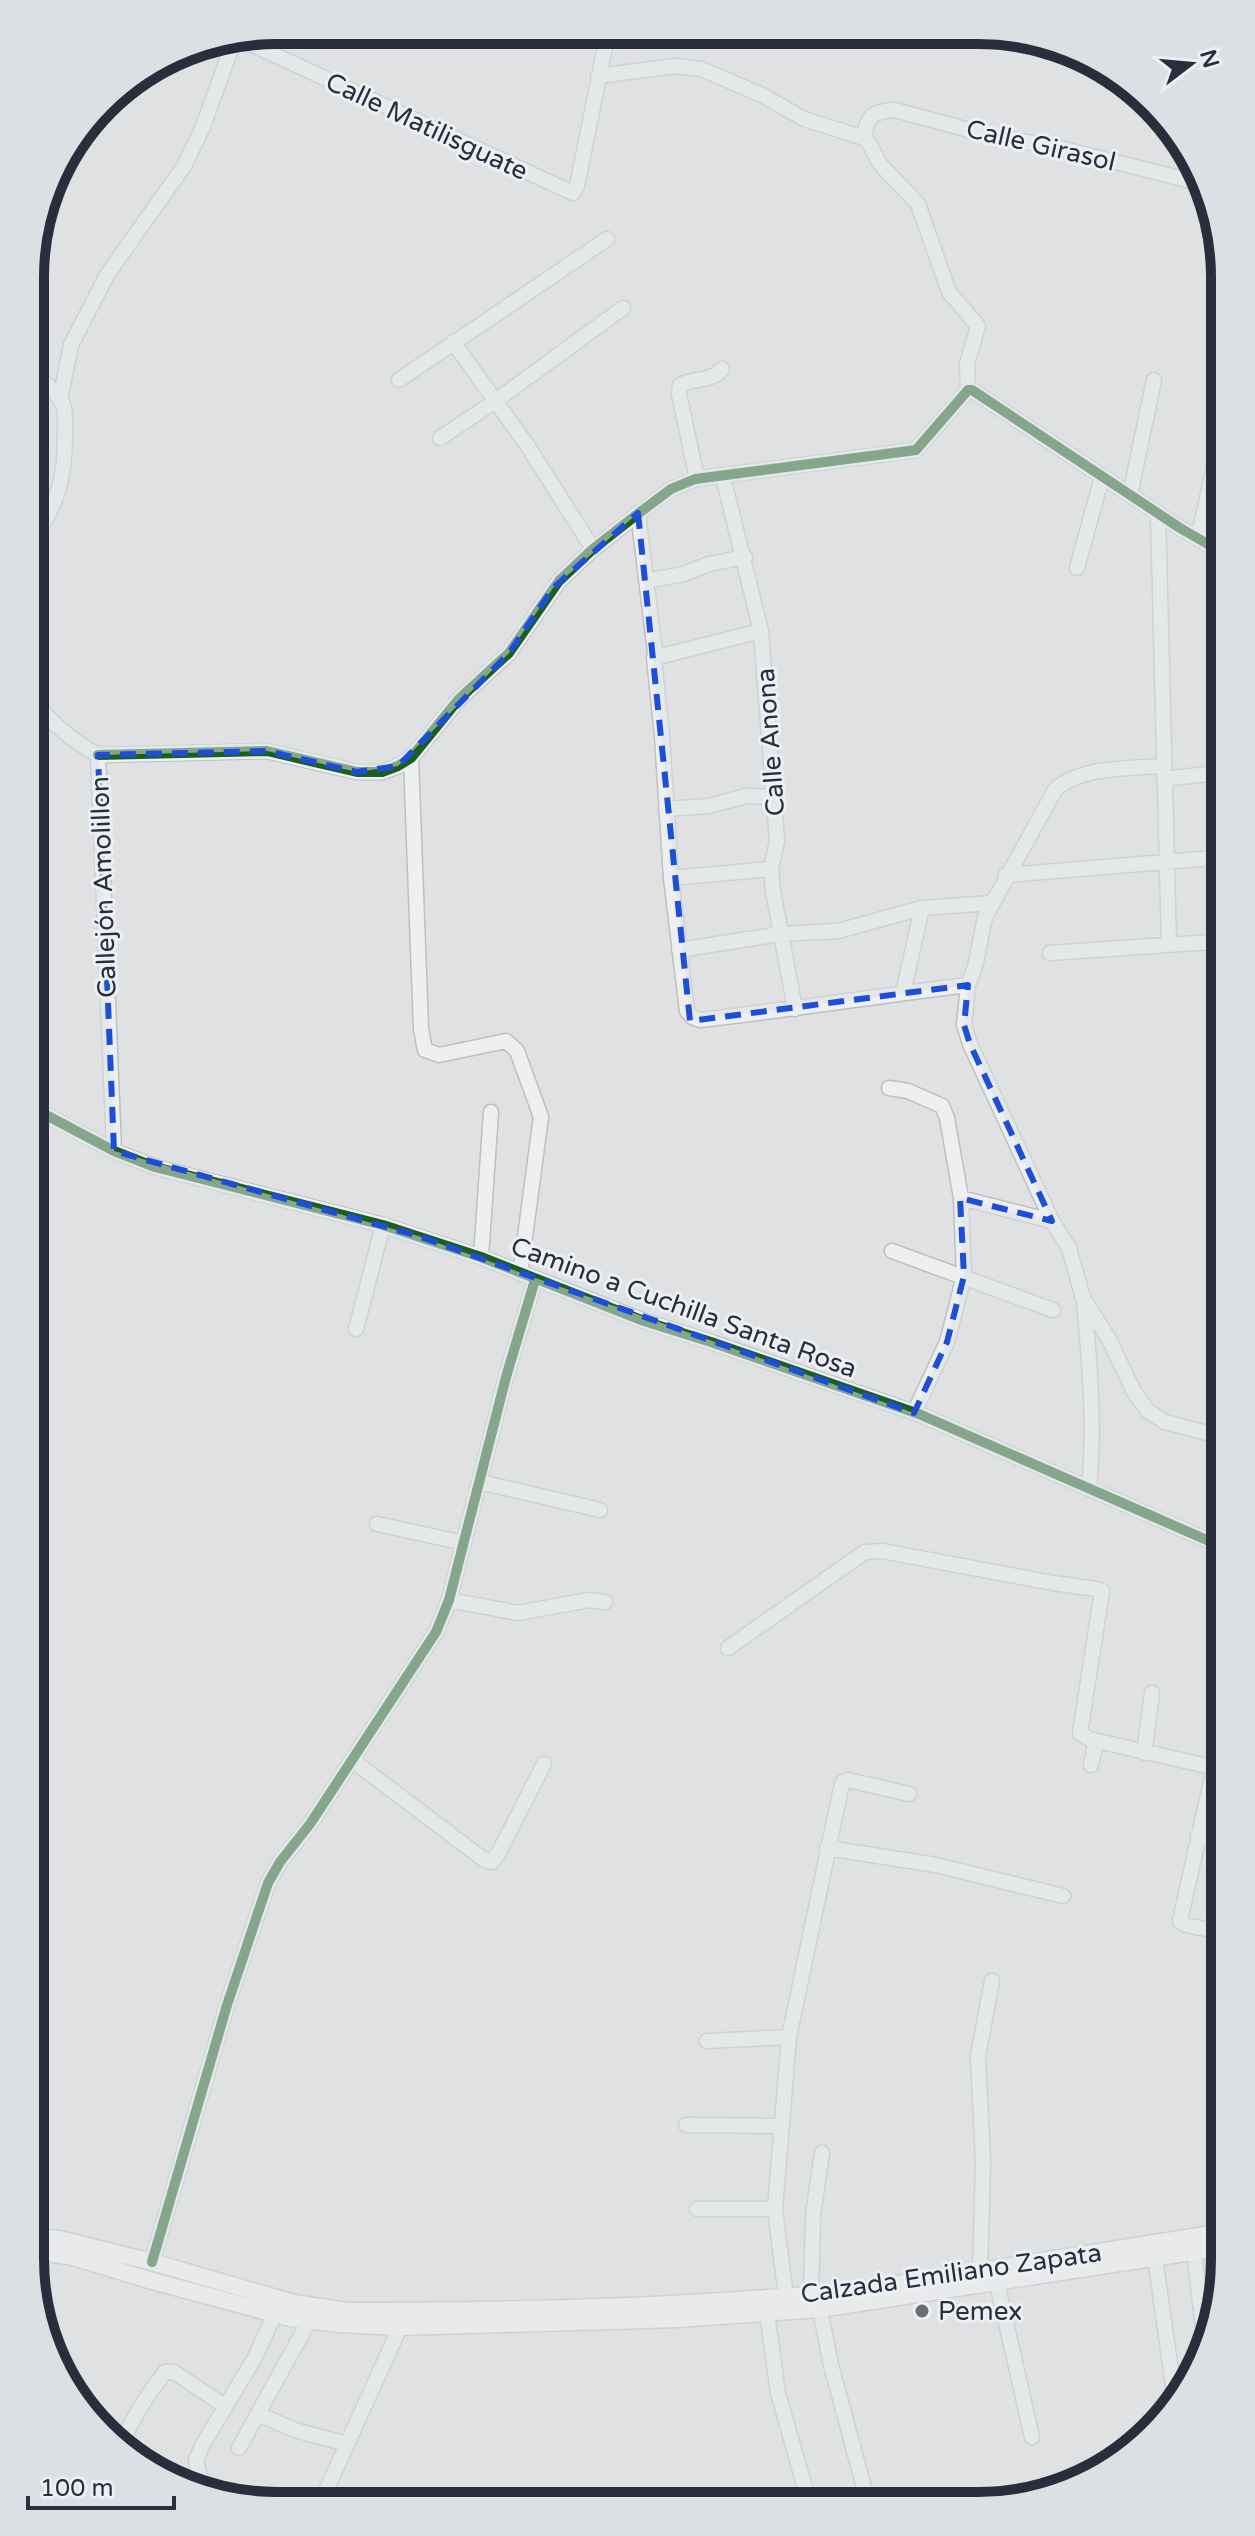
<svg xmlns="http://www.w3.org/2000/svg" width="1255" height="2536" font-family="'Varela Round',sans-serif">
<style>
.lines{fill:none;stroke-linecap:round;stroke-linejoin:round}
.minor-casing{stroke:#bdbfc1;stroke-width:17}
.major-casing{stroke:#bcbec1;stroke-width:19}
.minor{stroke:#eeeff0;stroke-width:14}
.major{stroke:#f3f4f4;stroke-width:16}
.cycleway-casing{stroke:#eceff3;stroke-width:15}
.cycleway{stroke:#1b5e20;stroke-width:10}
.marked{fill:none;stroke:#1d4ed8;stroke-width:6;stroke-dasharray:16 10;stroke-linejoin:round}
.poi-dot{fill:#686d76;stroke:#eceff3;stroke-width:3}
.labels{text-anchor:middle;stroke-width:6;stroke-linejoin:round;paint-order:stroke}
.street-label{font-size:26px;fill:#282e3b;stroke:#eceff3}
.poi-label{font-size:26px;fill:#282e3b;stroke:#eceff3;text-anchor:start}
.rim{fill:none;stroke:#282e3b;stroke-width:10}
</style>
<rect width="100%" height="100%" fill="#dfe1e3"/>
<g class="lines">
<defs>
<path id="minor" d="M 238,38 L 573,193 L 577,186 L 608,32
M 598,76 L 675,66 L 701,69 L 762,95 L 804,119 L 864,138 L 869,143 L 880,164 L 918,204 L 949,292 L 978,326 L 967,364 L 968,390
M 864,138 C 867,115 872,112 895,110 L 995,137 L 1052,146 L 1203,184
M 453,342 L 527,445 L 593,549
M 399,380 L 607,239
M 60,400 L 71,345 L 107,275 L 184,166 L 202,129 L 235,38
M 440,438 L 494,402 L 623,308
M 723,477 L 761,631 L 777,841 L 771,869 L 773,891 L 795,1009
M 697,479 L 679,394 L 680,385 C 693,378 714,381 722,369
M 1130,495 L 1154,380
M 638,513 L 655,652 L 654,658 L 662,736 L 671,878 L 687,1011 L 692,1017 L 700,1020 C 789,1010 878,996 968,985
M 1158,513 L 1169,945
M 32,539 C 58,506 65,476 65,435 C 65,425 66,412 63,404 C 57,392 42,380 32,373
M 1198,539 L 1225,417
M 1077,568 L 1102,477
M 646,581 L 684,574 L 709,564 L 745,557
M 654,658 L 761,631
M 32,699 C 51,723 71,740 98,755
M 98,755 L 267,751 L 357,772 L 382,772 L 398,766 L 411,758 L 459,699 L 509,653 L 559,581 L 593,549 L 639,513 L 671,489 L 695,479 L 916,450 L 968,390 L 972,390 L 1180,528 L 1225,554
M 98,755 L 114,1151
M 411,758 L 421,1029 L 425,1050 L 439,1055 L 506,1041 L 517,1051 L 541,1117 L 520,1274
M 1164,766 C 1132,768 1078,767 1055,790 L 985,917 L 975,967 L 968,985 L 964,1025 L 970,1044 L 1052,1221 L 1069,1248 L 1083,1298 L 1109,1339 L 1134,1392 L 1148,1411 L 1165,1422 L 1218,1436
M 1164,779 L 1225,772
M 666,809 L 709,806 L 746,796 L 774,797
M 1006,875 L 1225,857
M 671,878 L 771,869
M 679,950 L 780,934 L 838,931 L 922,908 L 991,903
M 1050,953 L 1225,941
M 903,993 L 922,908
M 889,1088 L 908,1091 L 942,1106 L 947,1118 L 961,1198 L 964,1276 L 947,1342 L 914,1413
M 31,1107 L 114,1151 L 155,1167 L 383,1225 L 481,1257 L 644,1321 L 711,1342 L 919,1414 L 1225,1548
M 961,1198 L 1052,1221
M 892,1251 L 1053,1310
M 481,1257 L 491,1112
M 1084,1302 C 1090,1365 1095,1426 1089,1489
M 356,1329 L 383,1225
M 480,1482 L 600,1510
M 377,1524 L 464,1543
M 449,1600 L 518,1613 L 589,1600 L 605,1602
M 728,1648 L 865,1552 L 882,1551 L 1053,1583 L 1096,1589 L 1102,1591 L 1080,1733 L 1089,1739 L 1225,1770
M 1144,1753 L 1152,1693
M 352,1760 L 483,1859 L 492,1862 L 498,1854 L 544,1764
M 1091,1765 L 1096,1741
M 1214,1768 L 1180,1921 L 1186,1925 L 1225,1933
M 1198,1836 L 1225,1841
M 827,1848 L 936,1865 L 1063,1896
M 707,2041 L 789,2037
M 686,2125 L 780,2126
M 697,2209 L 775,2209
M 1194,2252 L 1206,2353
M 1155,2258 L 1176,2406
M 152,2262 L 227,2005 L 268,1883 L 280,1862 L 310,1824 L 436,1632 L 449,1600 L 506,1377 L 535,1280
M 980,2272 L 983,2162 L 978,2056 L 992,1981
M 997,2283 L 1032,2437
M 811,2295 L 813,2215 L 822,2153
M 786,2297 L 775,2209 L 789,2037 L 841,1788 L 843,1782 L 848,1780 L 909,1794
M 820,2309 L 831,2365 L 869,2506
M 767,2313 L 778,2393 L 810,2506
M 258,2414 L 295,2430 L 347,2444
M 120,2448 C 131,2420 146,2396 165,2372 L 174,2372 L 226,2407
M 239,2448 L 309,2321
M 204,2493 L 196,2460 L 203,2444 L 254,2359 L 275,2314
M 320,2504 L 400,2327"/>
<path id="major" d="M 30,2235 L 64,2240 L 152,2262 L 294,2303 L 346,2311 L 386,2311 C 546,2310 707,2306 867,2289 L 1224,2232
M 30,2250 L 73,2257 L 149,2280 L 290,2318 L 340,2324 L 400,2327 L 678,2319 L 820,2309 L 1224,2247"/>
</defs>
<use href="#minor" class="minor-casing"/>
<use href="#major" class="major-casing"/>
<use href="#minor" class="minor"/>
<use href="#major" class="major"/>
<defs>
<path id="cycleway" d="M 98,755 L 267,751 L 357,772 L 382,772 L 398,766 L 411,758 L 459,699 L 509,653 L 559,581 L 593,549 L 639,513 L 671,489 L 695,479 L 916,450 L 968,390 L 972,390 L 1180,528 L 1225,554
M 31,1107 L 114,1151 L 155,1167 L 383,1225 L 481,1257 L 644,1321 L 711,1342 L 919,1414 L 1225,1548
M 152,2262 L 227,2005 L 268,1883 L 280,1862 L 310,1824 L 436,1632 L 449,1600 L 506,1377 L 535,1280"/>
</defs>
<use href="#cycleway" class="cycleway-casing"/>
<use href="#cycleway" class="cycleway"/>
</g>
<path d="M0 0H1255V2536H0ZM 638,513 L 690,1021 L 968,985 L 964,1025 L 970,1044 L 1052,1221 L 960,1198 L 964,1276 L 947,1342 L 914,1413 L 418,1236 L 114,1151 L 98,755 L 267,751 L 357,772 L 398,766 L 509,653 L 553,588 Z" fill="#dfe1e3" fill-opacity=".55" fill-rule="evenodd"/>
<path class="marked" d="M 638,513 L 690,1021 L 968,985 L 964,1025 L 970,1044 L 1052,1221 L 960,1198 L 964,1276 L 947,1342 L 914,1413 L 418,1236 L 114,1151 L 98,755 L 267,751 L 357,772 L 398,766 L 509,653 L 553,588 Z"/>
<circle class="poi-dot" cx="922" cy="2311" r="8"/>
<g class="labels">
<g class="street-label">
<text transform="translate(427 126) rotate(25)" y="9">Calle Matilisguate</text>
<text transform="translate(1041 145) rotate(13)" y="9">Calle Girasol</text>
<text transform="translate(770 742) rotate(-94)" y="9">Calle Anona</text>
<text transform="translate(103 887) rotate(-92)" y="9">Callejón Amolillon</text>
<text transform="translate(684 1307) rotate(20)" y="9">Camino a Cuchilla Santa Rosa</text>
<text transform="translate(951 2273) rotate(-8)" y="9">Calzada Emiliano Zapata</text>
</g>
<g class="poi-label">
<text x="938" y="2320">Pemex</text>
</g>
</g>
<path d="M0 0H1255V2536H0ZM277 44H978A233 233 0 0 1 1211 277V2259A233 233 0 0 1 978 2492H277A233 233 0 0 1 44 2259V277A233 233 0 0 1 277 44Z" fill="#dce0e4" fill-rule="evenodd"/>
<path class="rim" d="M277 44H978A233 233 0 0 1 1211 277V2259A233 233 0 0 1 978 2492H277A233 233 0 0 1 44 2259V277A233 233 0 0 1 277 44Z"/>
<g transform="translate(1191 64) rotate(74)" stroke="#eceff3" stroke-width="6" paint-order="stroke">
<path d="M0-6L14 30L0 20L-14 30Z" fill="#282e3b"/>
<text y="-12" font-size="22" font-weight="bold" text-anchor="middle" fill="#282e3b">N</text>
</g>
<path d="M28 2496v12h146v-12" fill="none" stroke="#282e3b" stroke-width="4"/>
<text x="40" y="2496" font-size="24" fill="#282e3b" stroke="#eceff3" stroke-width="6" paint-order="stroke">100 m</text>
</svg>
